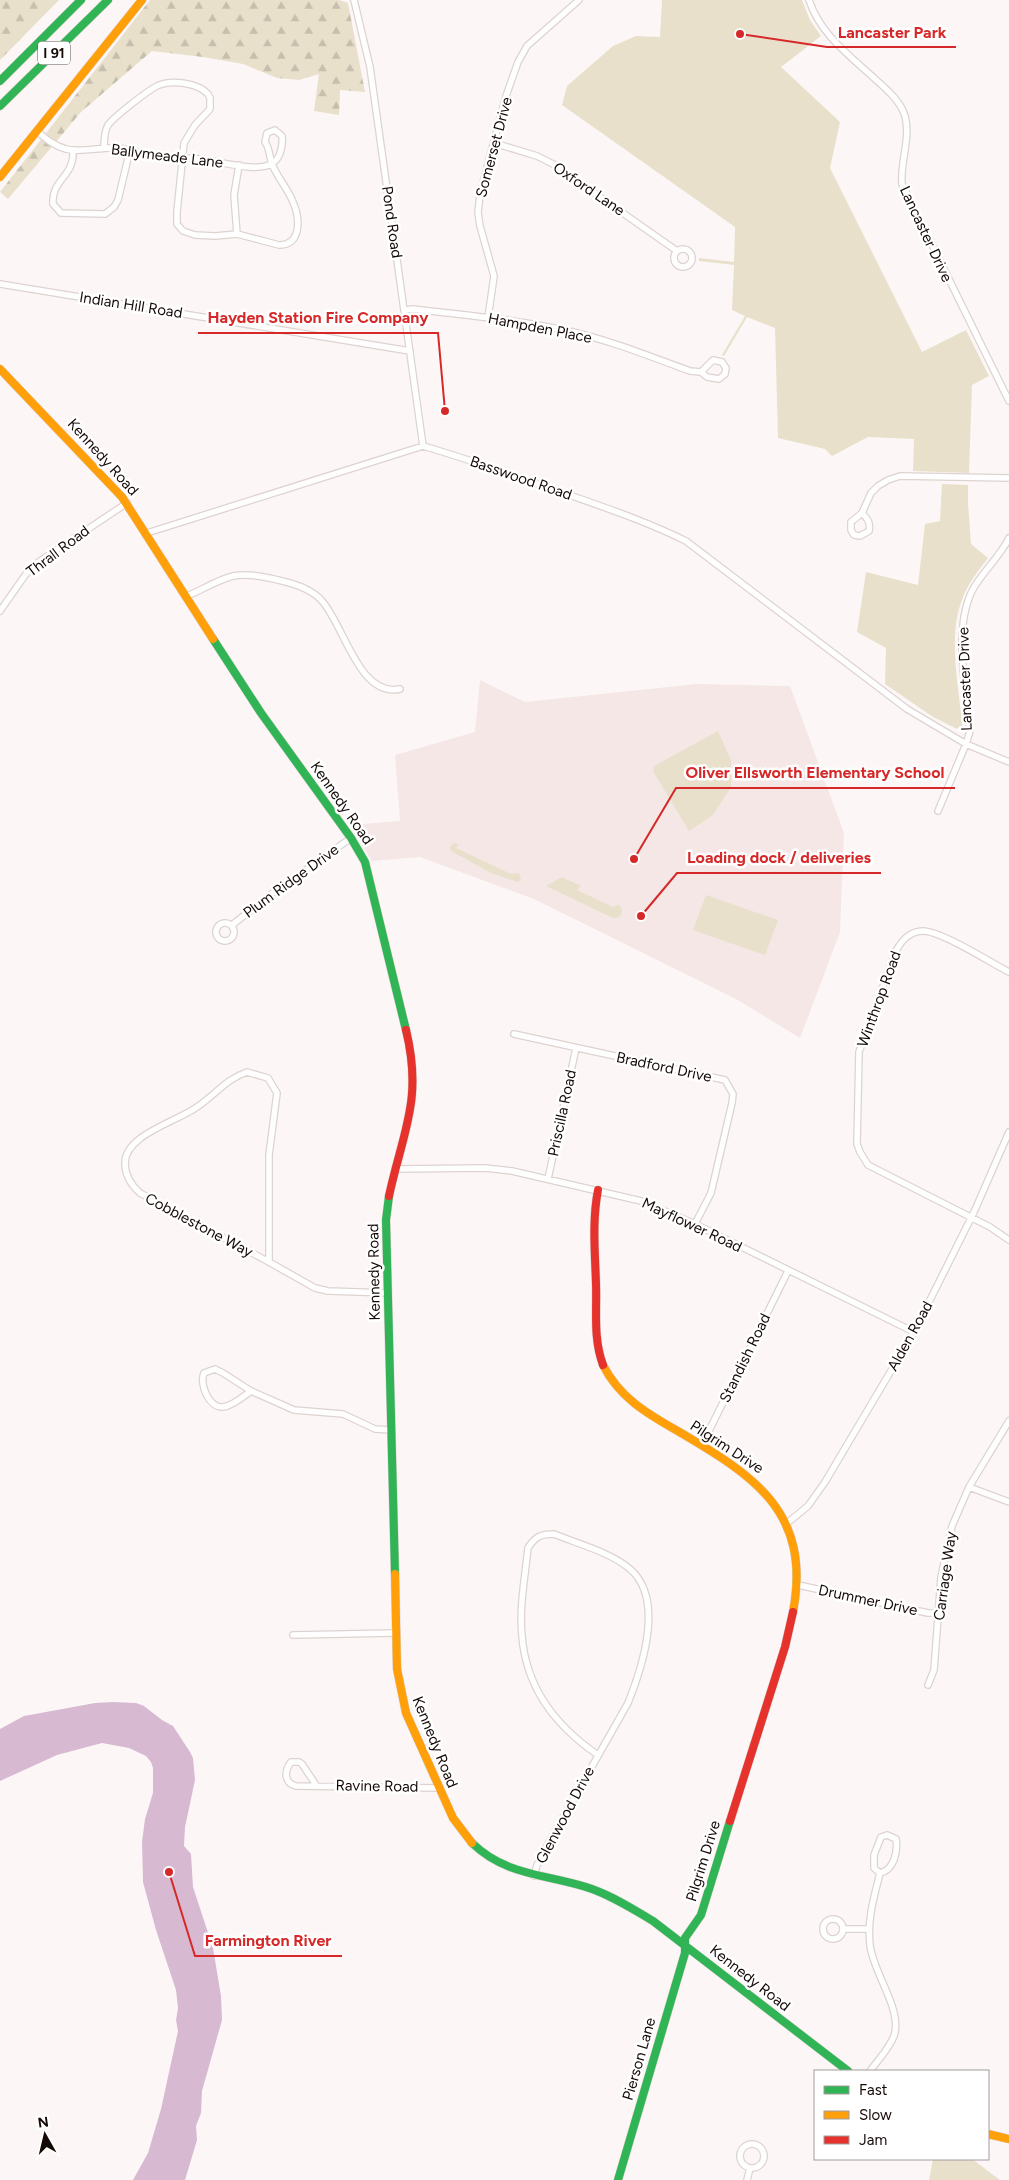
<svg xmlns="http://www.w3.org/2000/svg" width="1009" height="2180" font-family="Figtree,sans-serif">
<style>
.built{fill:#f5e7e5}
.forest{fill:url(#forest-firs)}
.park{fill:#e8e0cb}
.water{fill:#d8b9d2}
.lines{fill:none;stroke-linecap:round;stroke-linejoin:round}
.street-casing{stroke:#ddd3d1;stroke-width:8}
.fast-casing{stroke:#ddd3d1;stroke-width:9}
.slow-casing{stroke:#ddd3d1;stroke-width:9}
.jam-casing{stroke:#ddd3d1;stroke-width:9}
.street{stroke:#fffefe;stroke-width:5.5}
.fast{stroke:#30b455;stroke-width:8}
.slow{stroke:#ff9f0a;stroke-width:8}
.jam{stroke:#e5322d;stroke-width:8}
.labels{text-anchor:middle;stroke-width:5;stroke-linejoin:round;paint-order:stroke}
.shield{fill:#fff;stroke:#5b5351;stroke-width:1}
.shield-label{font-size:14px;font-weight:bold;fill:#150906}
.street-label{font-size:15px;fill:#150906;stroke:#fff}
.leader{fill:none;stroke:#d62828;stroke-width:2}
.callout-dot{fill:#d62828;stroke:#fff;stroke-width:2}
.callout-label{font-size:16px;text-anchor:middle;font-weight:bold;fill:#d62828;stroke:#fff;stroke-width:5;stroke-linejoin:round;paint-order:stroke}
</style>
<defs>
<pattern id="forest-firs" width="22" height="20" patternUnits="userSpaceOnUse" patternTransform="scale(1.25)"><rect width="22" height="20" fill="#e8e0cb"/><path d="M5 1l3.5 6h-7zM16 11l3.5 6h-7z" fill="#c6bfad"/></pattern>
</defs>
<rect width="100%" height="100%" fill="#fcf7f6"/>
<path class="built" d="M 480,680 L 525,702 L 697,684 L 790,686 L 844,833 L 840,932 L 800,1038 L 736,999 L 534,899 L 420,857 L 372,861 L 350,825 L 400,821 L 395,755 L 475,732 Z"/>
<path class="forest" d="M 0,0 L 59,0 L 0,60 Z
M 150,0 L 339,0 L 348,3 L 365,92 L 340,90 L 339,115 L 314,111 L 319,74 L 299,80 L 277,78 L 243,64 L 203,57 L 152,51 L 81,112 L 8,199 L 0,192 Z"/>
<path class="park" d="M 662,0 L 802,0 L 810,20 L 821,36 L 781,67 L 840,122 L 830,168 L 922,352 L 966,330 L 989,376 L 972,385 L 969,473 L 913,471 L 914,439 L 868,437 L 832,456 L 825,449 L 778,438 L 775,328 L 747,317 L 724,356 L 722,355 L 745,316 L 732,310 L 734,265 L 699,261 L 699,258 L 734,262 L 735,227 L 562,105 L 567,86 L 613,46 L 636,36 L 660,37 Z
M 942,484 L 968,485 L 968,503 L 971,544 L 988,558 C 979,570 969,582 963,597 C 947,636 959,684 962,725 L 957,729 L 933,717 L 885,684 L 886,648 L 857,632 L 866,572 L 918,585 L 925,524 L 940,521 Z
M 718,731 L 731,760 L 731,787 L 713,815 L 689,831 L 653,771 L 654,766 Z
M 454,843 L 458,844 L 456,848 L 511,874 L 519,873 L 521,879 L 518,882 L 491,873 L 451,851 L 450,847 Z
M 562,877 L 581,886 L 577,890 L 613,907 L 619,905 L 622,910 L 621,915 L 617,918 L 613,918 L 546,886 Z
M 706,895 L 778,920 L 765,955 L 693,930 Z
M 933,2159 L 972,2159 L 1000,2180 L 929,2180 Z"/>
<path class="water" d="M 113,1702 L 136,1703 L 144,1706 L 162,1720 L 173,1726 L 190,1752 L 193,1758 L 195,1780 L 185,1827 L 184,1846 L 191,1854 L 193,1887 L 213,1948 L 221,1996 L 222,2020 L 202,2091 L 201,2113 L 196,2126 L 197,2140 L 185,2180 L 133,2180 L 148,2153 L 161,2109 L 178,2031 L 176,2020 L 178,2008 L 176,1990 L 156,1930 L 143,1882 L 142,1842 L 145,1819 L 153,1793 L 153,1768 L 151,1762 L 146,1756 L 129,1748 L 102,1743 L 57,1755 L 0,1781 L 0,1729 L 24,1716 L 95,1703 Z"/>
<g class="lines">
<defs>
<path id="street" d="M 354,0 L 370,67 L 423,446
M 809,0 C 820,34 849,55 874,78 C 886,89 900,100 905,116 C 911,138 900,162 902,184 L 1009,401
M 37,131 C 46,139 54,146 66,149 C 80,153 100,147 115,148 C 128,148 140,153 152,155 C 170,158 188,157 206,160 C 222,162 259,173 273,163 C 281,157 283,145 282,136 L 275,130 L 267,133 L 265,142 C 270,149 269,156 272,164 C 277,177 288,189 293,202 C 300,218 302,245 279,245 L 237,234 L 215,236 L 195,235 L 183,231 L 177,224 L 177,212 L 184,143 L 195,125 L 210,109 L 210,98 L 208,94 C 198,83 171,79 157,86 C 147,91 114,117 108,125 C 104,132 104,141 104,148
M 494,143 L 537,156 L 553,164 L 677,251
M 73,150 C 75,177 51,179 53,204 L 61,213 L 105,214 L 114,207 L 118,200 L 130,150
M 237,234 L 234,195 L 239,165
M674 258a9 9 0 1 1 18 0a9 9 0 1 1-18 0Z
M 0,284 L 410,351
M 405,310 L 413,309 C 463,315 514,319 564,330 C 607,339 649,356 690,371 L 701,372 L 713,360 L 722,362 L 726,368 L 725,374 L 719,379 L 707,377 L 701,372
M 488,318 L 494,276 L 480,226 L 478,213 L 480,194 L 506,96 L 518,62 L 527,46 L 579,0
M 862,513 C 867,518 871,523 869,531 L 860,536 L 854,535 L 851,530 L 851,522 L 862,513 L 871,493 L 878,486 L 888,480 L 900,476 L 1009,478
M 147,533 L 423,446 C 469,459 515,476 561,492 C 603,507 646,521 686,541 L 907,709 L 966,744 L 1009,762
M 187,596 C 202,590 217,580 233,576 C 248,573 263,576 278,580 C 292,583 312,589 322,601 C 344,625 359,698 400,689
M 0,611 L 26,574 L 37,563 L 127,503
M 938,811 L 966,744 L 970,731 C 966,689 953,630 972,591 C 982,572 1000,557 1009,538
M216 932a9 9 0 1 1 18 0a9 9 0 1 1-18 0Z
M 232,925 L 274,892 L 351,838
M 1009,972 C 991,963 940,930 922,931 C 909,932 902,940 896,951 L 859,1052 L 857,1144 L 860,1152 L 868,1165 L 990,1227 L 1009,1240
M 514,1034 L 725,1080 L 733,1094 L 732,1103 L 711,1193 L 695,1224
M 247,1072 L 268,1078 L 277,1093 L 269,1155 L 269,1262 L 140,1193 C 131,1185 125,1176 125,1163 C 125,1135 176,1122 197,1107 C 215,1095 226,1079 247,1072 Z
M 395,1169 L 485,1168 L 512,1171 L 641,1201 L 695,1224 L 914,1332
M 548,1179 L 576,1048
M 269,1262 L 315,1288 L 328,1291 L 388,1293
M 215,1369 L 223,1373 L 251,1391 C 244,1396 233,1406 223,1407 C 209,1408 199,1384 204,1373 Z
M 251,1391 L 294,1410 L 343,1414 L 375,1429 L 391,1430
M 702,1445 L 788,1271
M 969,1487 L 1009,1502
M 786,1524 L 808,1506 L 825,1482 L 914,1332 L 974,1212 L 1009,1132
M 798,1585 L 928,1613 L 938,1613
M 293,1635 L 395,1633
M 928,1685 L 934,1670 L 941,1577 L 952,1526 L 969,1487 L 1009,1421
M 316,1785 L 302,1764 L 299,1762 L 291,1762 C 284,1771 284,1783 296,1786 L 438,1788
M 887,1835 L 896,1839 C 898,1852 894,1870 880,1873 L 874,1868 L 874,1855 L 881,1837 Z
M 534,1876 L 537,1865 L 548,1844 L 628,1703 C 642,1668 665,1599 630,1569 C 610,1552 578,1544 554,1534 C 540,1534 535,1537 528,1548 C 525,1577 519,1608 522,1636 C 526,1688 557,1727 598,1755
M823 1929a10 10 0 1 1 20 0a10 10 0 1 1-20 0Z
M 843,1929 L 869,1929
M 870,2071 C 878,2060 889,2049 894,2036 C 903,2010 873,1973 870,1945 C 867,1920 874,1897 880,1873
M740 2156a12 12 0 1 1 24 0a12 12 0 1 1-24 0Z
M 747,2180 L 750,2168"/>
<path id="fast" d="M 0,81 L 81,0
M 0,106 L 108,0
M 213,639 L 261,713 L 351,838 L 365,862 L 406,1030
M 389,1196 L 386,1220 L 395,1574
M 472,1843 C 507,1877 549,1874 592,1889 C 614,1897 633,1909 653,1921 L 848,2071
M 618,2180 L 685,1953 L 685,1938 L 701,1915 L 730,1821"/>
<path id="slow" d="M 0,177 L 142,0
M 0,369 L 122,497 L 213,639
M 603,1365 C 619,1397 646,1413 676,1430 C 753,1475 812,1511 793,1612
M 395,1574 L 397,1669 L 406,1713 L 453,1818 L 472,1843
M 988,2134 L 1009,2139"/>
<path id="jam" d="M 598,1190 C 592,1221 595,1252 596,1284 C 597,1311 593,1338 603,1365
M 389,1196 C 403,1131 423,1100 406,1030
M 730,1821 L 785,1647 L 793,1612"/>
</defs>
<use href="#street" class="street-casing"/>
<use href="#fast" class="fast-casing"/>
<use href="#slow" class="slow-casing"/>
<use href="#jam" class="jam-casing"/>
<use href="#street" class="street"/>
<use href="#fast" class="fast"/>
<use href="#slow" class="slow"/>
<use href="#jam" class="jam"/>
</g>
<g class="labels">
<rect class="shield" x="38" y="41.5" width="32" height="23" rx="4"/>
<g class="shield-label">
<text x="54" y="58">I 91</text>
</g>
<g class="street-label">
<text transform="translate(494 147) rotate(-75)" y="5">Somerset Drive</text>
<text transform="translate(167 156) rotate(7)" y="5">Ballymeade Lane</text>
<text transform="translate(589 189) rotate(34)" y="5">Oxford Lane</text>
<text transform="translate(392 222) rotate(82)" y="5">Pond Road</text>
<text transform="translate(926 234) rotate(65)" y="5">Lancaster Drive</text>
<text transform="translate(131 305) rotate(9)" y="5">Indian Hill Road</text>
<text transform="translate(540 328) rotate(11)" y="5">Hampden Place</text>
<text transform="translate(103 457) rotate(48)" y="5">Kennedy Road</text>
<text transform="translate(521 478) rotate(19)" y="5">Basswood Road</text>
<text transform="translate(58 551) rotate(-37)" y="5">Thrall Road</text>
<text transform="translate(965 679) rotate(-92)" y="5">Lancaster Drive</text>
<text transform="translate(342 803) rotate(55)" y="5">Kennedy Road</text>
<text transform="translate(291 881) rotate(-36)" y="5">Plum Ridge Drive</text>
<text transform="translate(879 999) rotate(-70)" y="5">Winthrop Road</text>
<text transform="translate(664 1067) rotate(12)" y="5">Bradford Drive</text>
<text transform="translate(562 1113) rotate(-78)" y="5">Priscilla Road</text>
<text transform="translate(199 1225) rotate(28)" y="5">Cobblestone Way</text>
<text transform="translate(692 1225) rotate(25)" y="5">Mayflower Road</text>
<text transform="translate(374 1272) rotate(-91)" y="5">Kennedy Road</text>
<text transform="translate(910 1336) rotate(-61)" y="5">Alden Road</text>
<text transform="translate(745 1358) rotate(-64)" y="5">Standish Road</text>
<text transform="translate(727 1447) rotate(33)" y="5">Pilgrim Drive</text>
<text transform="translate(945 1576) rotate(-82)" y="5">Carriage Way</text>
<text transform="translate(868 1600) rotate(12)" y="5">Drummer Drive</text>
<text transform="translate(435 1742) rotate(68)" y="5">Kennedy Road</text>
<text transform="translate(377 1786) rotate(1)" y="5">Ravine Road</text>
<text transform="translate(565 1815) rotate(-62)" y="5">Glenwood Drive</text>
<text transform="translate(703 1861) rotate(-73)" y="5">Pilgrim Drive</text>
<text transform="translate(750 1978) rotate(38)" y="5">Kennedy Road</text>
<text transform="translate(639 2059) rotate(-74)" y="5">Pierson Lane</text>
</g>
</g>
<path class="leader" d="M740 34L827 47H956M445 411L438 333H198M634 859L676 788H955M641 916L677 873H881M169 1872L195 1956H342"/>
<g class="callout-dot">
<circle cx="740" cy="34" r="5"/>
<circle cx="445" cy="411" r="5"/>
<circle cx="634" cy="859" r="5"/>
<circle cx="641" cy="916" r="5"/>
<circle cx="169" cy="1872" r="5"/>
</g>
<g class="callout-label">
<text x="892" y="38">Lancaster Park</text>
<text x="318" y="323">Hayden Station Fire Company</text>
<text x="815" y="778">Oliver Ellsworth Elementary School</text>
<text x="779" y="863">Loading dock / deliveries</text>
<text x="268" y="1946">Farmington River</text>
</g>
<rect x="814" y="2070" width="175" height="90" fill="#ffffff" stroke="#a19d9b"/>
<rect x="824" y="2086" width="25" height="8" fill="#30b455" stroke="#a19d9b"/>
<text x="859" y="2095" font-size="15" fill="#150906">Fast</text>
<rect x="824" y="2111" width="25" height="8" fill="#ff9f0a" stroke="#a19d9b"/>
<text x="859" y="2120" font-size="15" fill="#150906">Slow</text>
<rect x="824" y="2136" width="25" height="8" fill="#e5322d" stroke="#a19d9b"/>
<text x="859" y="2145" font-size="15" fill="#150906">Jam</text>
<g transform="translate(45 2135) rotate(352)" stroke="#ffffff" stroke-width="4" paint-order="stroke">
<path d="M0-4L9 19L0 12L-9 19Z" fill="#150906"/>
<text y="-8" font-size="14" font-weight="bold" text-anchor="middle" fill="#150906">N</text>
</g>
</svg>
